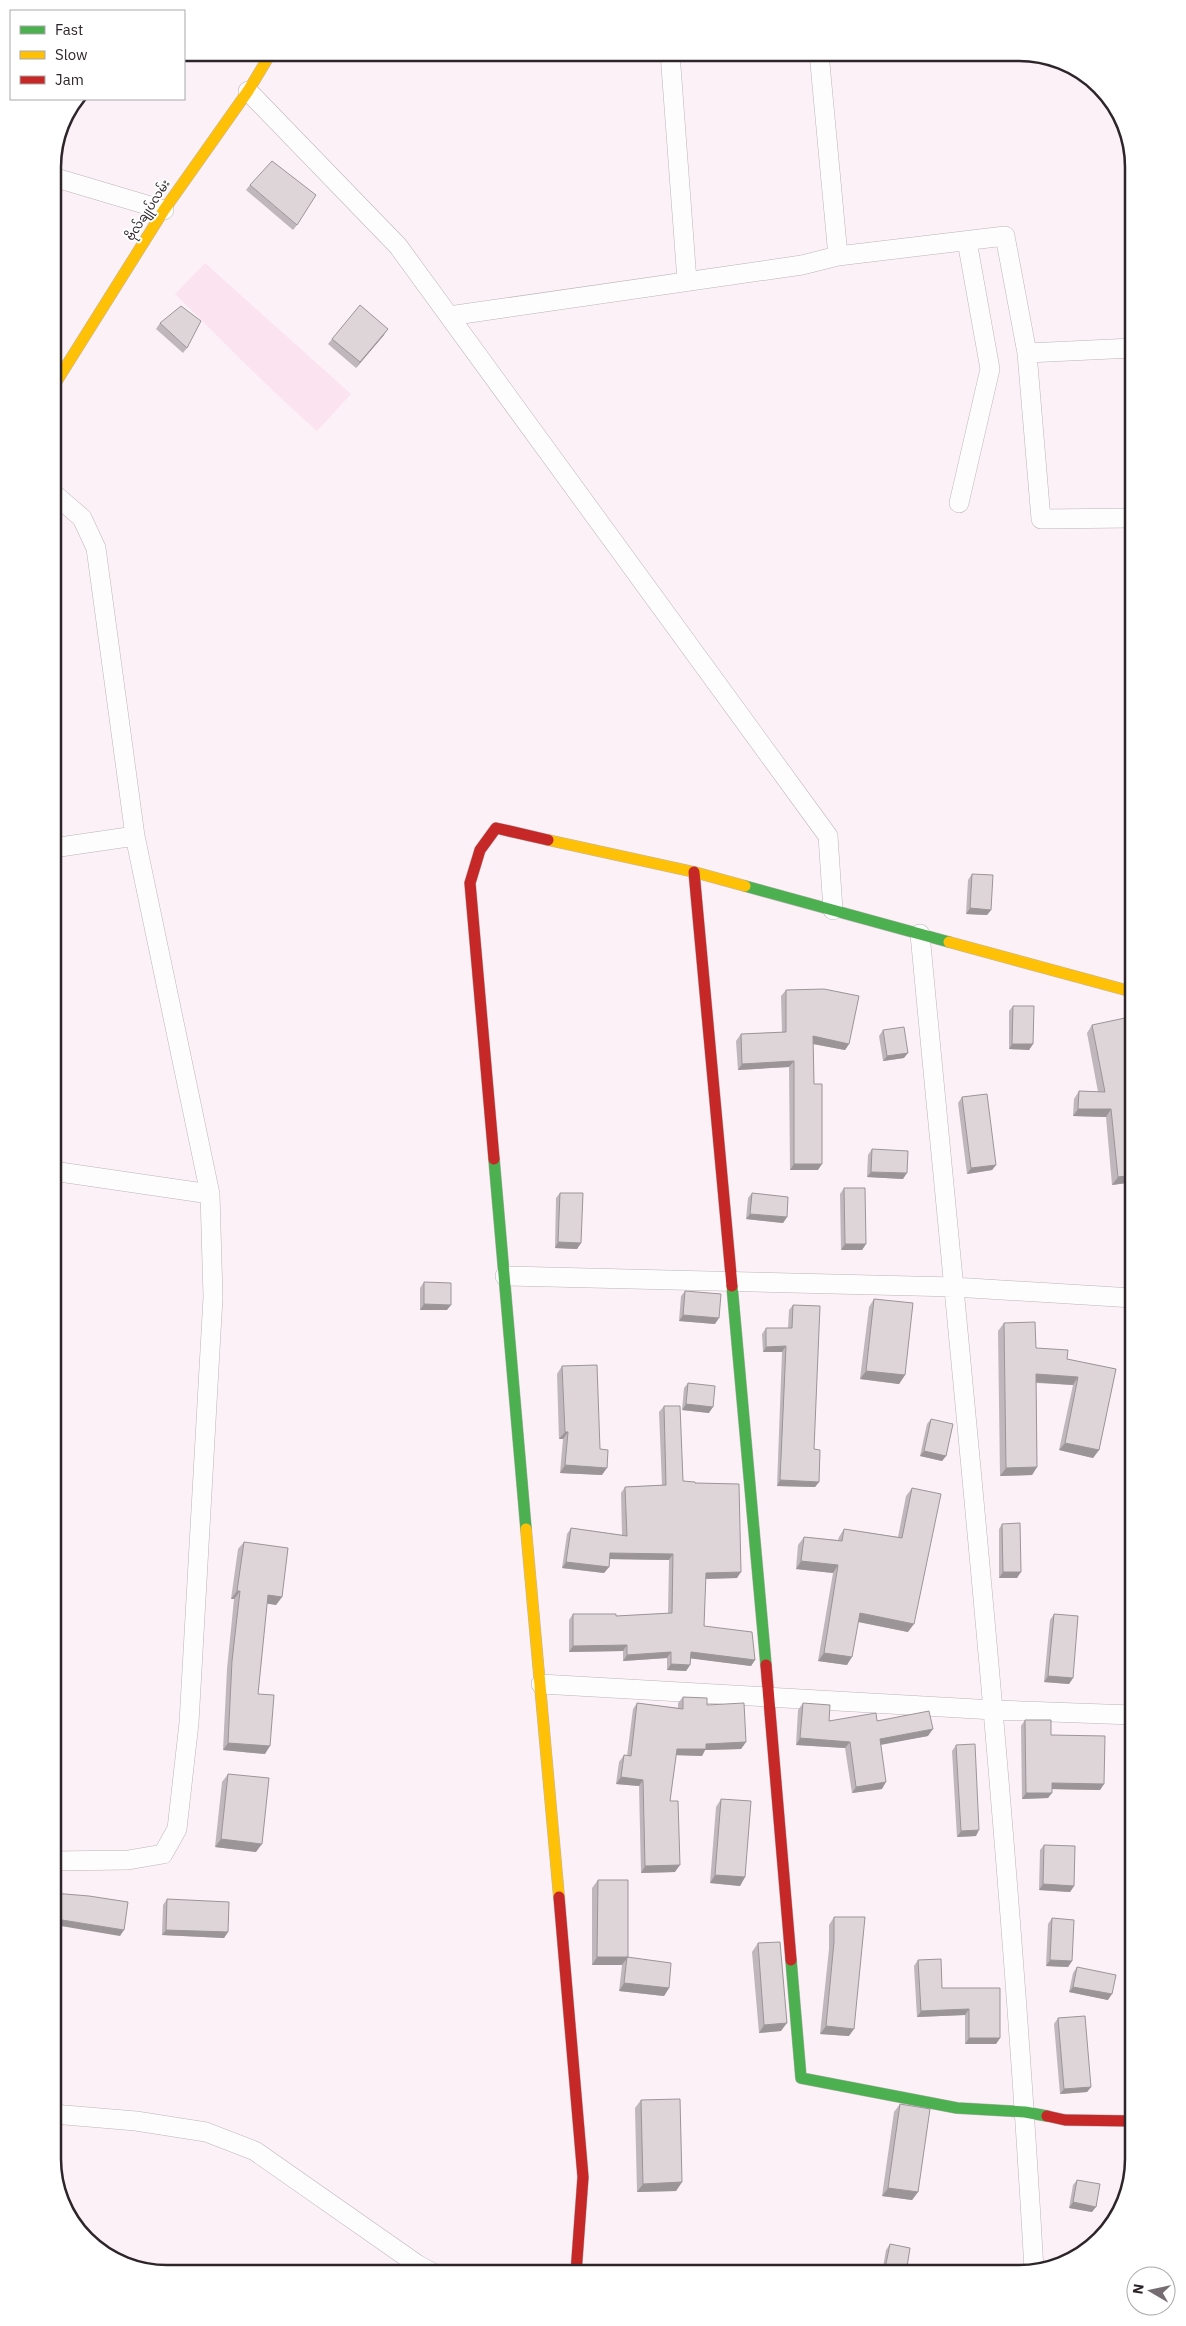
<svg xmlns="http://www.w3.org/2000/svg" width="1186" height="2326" font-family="'IBM Plex Sans','Noto Sans Myanmar',sans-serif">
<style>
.green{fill:#fce3f0}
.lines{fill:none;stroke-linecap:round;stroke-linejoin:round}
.street-casing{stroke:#bcb4b8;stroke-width:20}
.fast-casing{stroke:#bcb4b8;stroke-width:12}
.slow-casing{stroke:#bcb4b8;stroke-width:12}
.jam-casing{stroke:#bcb4b8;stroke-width:12}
.street{stroke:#fefdfe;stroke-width:19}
.fast{stroke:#4caf50;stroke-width:11}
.slow{stroke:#ffc107;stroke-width:11}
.jam{stroke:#c62828;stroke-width:11}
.wall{fill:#bfb7bb}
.shaded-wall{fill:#9b9598}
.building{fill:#ded5d9;stroke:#9b9598}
.labels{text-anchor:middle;stroke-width:4;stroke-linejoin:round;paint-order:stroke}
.street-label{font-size:12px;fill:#2d252a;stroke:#fff}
.rim{fill:none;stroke:#2d252a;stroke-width:2.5}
</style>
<rect width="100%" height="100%" fill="#fbf1f6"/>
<path class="green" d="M 205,263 L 351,394 L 317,431 C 268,388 222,340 175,294 Z"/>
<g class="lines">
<defs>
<path id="street" d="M 670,53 L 687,281
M 819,53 L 838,256
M 248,91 L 398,246 L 828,836 L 833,910
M 53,177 L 164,210
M 449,316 L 802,265 L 838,256 L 1005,236 L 1027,353 L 1041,519 L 1133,518
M 1027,353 L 1133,348
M 959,503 L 990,369 L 967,241
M 53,848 L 135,836
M 920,934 C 962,1379 1009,1824 1034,2270
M 53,1171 L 210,1194
M 505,1276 L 954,1287 L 1133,1298
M 541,1684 L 994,1710 L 1133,1715
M 53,1861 L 128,1860 L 163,1854 L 177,1829 L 189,1723 L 213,1297 L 210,1194 L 135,836 L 96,548 L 82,518 L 53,493
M 53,2114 L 136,2121 L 206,2132 L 255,2151 L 418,2265 L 433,2273"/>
<path id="fast" d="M 745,886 L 949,942
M 494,1159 L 526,1529
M 732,1286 L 766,1665
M 791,1960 L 801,2078 L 957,2108 L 1025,2112 L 1047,2116"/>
<path id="slow" d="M 53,387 L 164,210 L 248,91 L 271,53
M 548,840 L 694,872 L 745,886
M 949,942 L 1133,992
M 526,1529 L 559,1897"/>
<path id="jam" d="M 694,872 L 732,1286
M 494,1159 L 470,883 L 480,850 L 496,828 L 548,840
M 766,1665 L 791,1960
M 559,1897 L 583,2177 L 576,2273
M 1047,2116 L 1065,2120 L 1133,2121"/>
</defs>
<use href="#street" class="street-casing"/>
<use href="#fast" class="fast-casing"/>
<use href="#slow" class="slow-casing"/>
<use href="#jam" class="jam-casing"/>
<use href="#street" class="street"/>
<use href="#fast" class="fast"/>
<use href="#slow" class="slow"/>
<use href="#jam" class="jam"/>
</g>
<path class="wall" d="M 250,185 L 297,225 L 293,230 L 246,190 Z
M 160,323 L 187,348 L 183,353 L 156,329 Z
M 384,335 L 356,368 L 328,344 L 332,339 Z
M 972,874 L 991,910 L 987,915 L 966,914 L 968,880 Z
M 786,990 L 849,1044 L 845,1050 L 813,1044 L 814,1084 L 818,1170 L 790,1170 L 789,1067 L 738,1070 L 736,1041 L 741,1034 L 782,1032 L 781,996 Z
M 1013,1006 L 1033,1044 L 1029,1050 L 1009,1049 L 1009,1011 Z
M 1092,1025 L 1134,1059 L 1134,1182 L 1112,1185 L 1106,1117 L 1073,1116 L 1074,1099 L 1079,1091 L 1098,1092 L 1087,1033 Z
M 883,1030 L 904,1058 L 883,1061 L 879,1036 Z
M 962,1097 L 996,1165 L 992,1170 L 967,1174 L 958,1103 Z
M 872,1149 L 903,1179 L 867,1177 L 868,1155 Z
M 844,1188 L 866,1244 L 862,1250 L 841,1250 L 840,1194 Z
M 560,1193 L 581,1243 L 577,1249 L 555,1248 L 556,1198 Z
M 752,1193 L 787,1217 L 783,1223 L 746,1219 L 748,1198 Z
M 424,1282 L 447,1310 L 420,1310 L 420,1288 Z
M 685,1291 L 715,1324 L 679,1321 L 681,1296 Z
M 874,1299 L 905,1375 L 899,1384 L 860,1379 L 869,1307 Z
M 793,1305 L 819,1482 L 815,1487 L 777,1486 L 782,1352 L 763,1352 L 762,1334 L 766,1328 L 788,1328 L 789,1310 Z
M 1004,1323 L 1036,1348 L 1067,1359 L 1116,1369 L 1099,1450 L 1093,1458 L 1059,1450 L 1073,1385 L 1036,1383 L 1037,1467 L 1032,1475 L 1000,1476 L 998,1331 Z
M 562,1366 L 602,1475 L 560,1473 L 563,1439 L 559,1439 L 557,1374 Z
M 688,1383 L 709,1413 L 682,1410 L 684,1388 Z
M 664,1406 L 683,1481 L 695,1483 L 737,1578 L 705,1579 L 704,1626 L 755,1660 L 751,1666 L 691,1658 L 690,1665 L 686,1671 L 667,1670 L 667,1658 L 623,1661 L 623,1651 L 569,1652 L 569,1620 L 573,1614 L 616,1616 L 668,1613 L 669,1560 L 610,1559 L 609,1567 L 604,1573 L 562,1568 L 567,1534 L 571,1528 L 622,1535 L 621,1493 L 625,1487 L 662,1485 L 659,1412 Z
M 931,1419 L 946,1456 L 942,1461 L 920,1456 L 927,1424 Z
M 912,1488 L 908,1632 L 858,1622 L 847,1665 L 818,1661 L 833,1573 L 796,1569 L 798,1545 L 804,1537 L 838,1540 L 839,1537 L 844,1529 L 898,1537 L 906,1496 Z
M 1002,1524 L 1017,1578 L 999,1578 L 999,1529 Z
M 244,1542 L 282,1597 L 276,1605 L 267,1603 L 258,1694 L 265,1754 L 223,1750 L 227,1669 L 234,1599 L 231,1599 L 238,1549 Z
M 1054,1614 L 1073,1678 L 1069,1684 L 1044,1682 L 1050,1620 Z
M 683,1697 L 707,1705 L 746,1742 L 741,1749 L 705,1750 L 702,1756 L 676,1755 L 670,1801 L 675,1872 L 641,1873 L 639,1786 L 616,1784 L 619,1762 L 624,1755 L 627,1756 L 633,1709 L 637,1703 L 678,1708 L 678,1703 Z
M 803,1703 L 829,1721 L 877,1721 L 928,1736 L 881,1744 L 882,1789 L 852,1793 L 845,1748 L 796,1745 L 798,1710 Z
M 1025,1720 L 1051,1735 L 1104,1784 L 1100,1790 L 1052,1789 L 1048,1798 L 1022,1799 L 1021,1726 Z
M 956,1745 L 976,1836 L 957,1837 L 952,1751 Z
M 228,1774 L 256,1852 L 215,1847 L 222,1782 Z
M 721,1799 L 745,1877 L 740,1886 L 710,1883 L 716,1807 Z
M 1044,1845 L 1074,1886 L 1070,1892 L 1039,1890 L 1040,1850 Z
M 598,1880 L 627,1957 L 669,1988 L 664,1996 L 619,1991 L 622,1965 L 592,1965 L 592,1888 Z
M 167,1899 L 228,1932 L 224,1938 L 162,1935 L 163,1905 Z
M 834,1917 L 849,2036 L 820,2034 L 829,1949 L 829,1925 Z
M 1052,1918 L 1072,1961 L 1068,1967 L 1046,1966 L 1048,1924 Z
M 758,1943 L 781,2031 L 759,2033 L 752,1952 Z
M 918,1960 L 942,1988 L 1000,1988 L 1000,2038 L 996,2044 L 965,2044 L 965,2015 L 917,2017 L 914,1966 Z
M 1077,1967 L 1108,2000 L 1069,1992 L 1073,1973 Z
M 1058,2018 L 1091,2087 L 1087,2092 L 1060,2094 L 1054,2024 Z
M 641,2100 L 682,2182 L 676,2191 L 637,2192 L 635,2108 Z
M 900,2104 L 918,2192 L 912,2200 L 882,2196 L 894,2112 Z
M 1077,2180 L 1092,2212 L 1069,2208 L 1073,2185 Z
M 890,2244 L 906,2273 L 882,2273 L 886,2250 Z"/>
<path class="shaded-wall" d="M 388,329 L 384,335 L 356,368 L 360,362 Z
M 970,908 L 991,910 L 987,915 L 966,914 Z
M 813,1036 L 849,1044 L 845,1050 L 808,1043 Z
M 1012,1044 L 1033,1044 L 1029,1050 L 1009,1049 Z
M 908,1053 L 904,1058 L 883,1061 L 887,1056 Z
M 794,1061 L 789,1067 L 738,1070 L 742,1064 Z
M 1078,1109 L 1111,1109 L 1106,1117 L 1073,1116 Z
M 794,1164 L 822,1164 L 818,1170 L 790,1170 Z
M 996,1165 L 992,1170 L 967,1174 L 971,1168 Z
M 871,1172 L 907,1173 L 903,1179 L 867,1177 Z
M 1134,1175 L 1134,1182 L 1112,1185 L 1118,1177 Z
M 750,1214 L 787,1217 L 783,1223 L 746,1219 Z
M 558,1242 L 581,1243 L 577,1249 L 555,1248 Z
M 845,1244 L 866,1244 L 862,1250 L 841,1250 Z
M 424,1304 L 451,1305 L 447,1310 L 420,1310 Z
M 683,1315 L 719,1318 L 715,1324 L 679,1321 Z
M 786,1346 L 782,1352 L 763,1352 L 766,1347 Z
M 866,1371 L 905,1375 L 899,1384 L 860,1379 Z
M 1036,1374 L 1078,1377 L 1073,1385 L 1031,1382 Z
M 686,1404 L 713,1407 L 709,1413 L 682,1410 Z
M 565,1432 L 568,1432 L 563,1439 L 559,1439 Z
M 1065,1443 L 1099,1450 L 1093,1458 L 1059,1450 Z
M 924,1451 L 946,1456 L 942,1461 L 920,1456 Z
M 565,1465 L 607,1468 L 602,1475 L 560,1473 Z
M 1037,1467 L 1032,1475 L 1000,1476 L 1006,1468 Z
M 780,1480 L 819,1482 L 815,1487 L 777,1486 Z
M 610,1553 L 673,1554 L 669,1560 L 606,1559 Z
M 801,1561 L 838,1565 L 833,1573 L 796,1569 Z
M 566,1562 L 609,1567 L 604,1573 L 562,1568 Z
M 741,1572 L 737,1578 L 701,1579 L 706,1573 Z
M 1003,1572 L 1021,1572 L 1017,1578 L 999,1578 Z
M 237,1591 L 240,1591 L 234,1599 L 231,1599 Z
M 268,1595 L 282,1597 L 276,1605 L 263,1603 Z
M 860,1613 L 914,1624 L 908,1632 L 854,1621 Z
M 627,1645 L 623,1651 L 569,1652 L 573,1646 Z
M 671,1652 L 667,1658 L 623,1661 L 627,1655 Z
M 691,1652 L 755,1660 L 751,1666 L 687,1658 Z
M 824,1653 L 852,1657 L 847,1665 L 818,1661 Z
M 671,1664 L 690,1665 L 686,1671 L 667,1670 Z
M 1048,1676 L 1073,1678 L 1069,1684 L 1044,1682 Z
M 933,1729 L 928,1736 L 875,1746 L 880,1739 Z
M 800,1738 L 850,1742 L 845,1748 L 796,1745 Z
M 746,1742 L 741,1749 L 705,1750 L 702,1756 L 672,1755 L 677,1749 L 706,1744 Z
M 228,1743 L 270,1746 L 265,1754 L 223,1750 Z
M 621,1777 L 643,1780 L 639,1786 L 616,1784 Z
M 886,1782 L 882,1789 L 852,1793 L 856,1787 Z
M 1052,1783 L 1104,1784 L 1100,1790 L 1048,1789 Z
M 1026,1793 L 1052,1793 L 1048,1798 L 1022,1799 Z
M 979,1830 L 976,1836 L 957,1837 L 961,1831 Z
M 221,1839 L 262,1844 L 256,1852 L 215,1847 Z
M 680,1865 L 675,1872 L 641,1873 L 645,1866 Z
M 715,1875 L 745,1877 L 740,1886 L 710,1883 Z
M 1043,1884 L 1074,1886 L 1070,1892 L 1039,1890 Z
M 56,1919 L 124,1930 L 120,1936 L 55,1925 L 53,1929 L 53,1924 Z
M 166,1930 L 228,1932 L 224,1938 L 162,1935 Z
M 597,1957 L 628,1957 L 622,1965 L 592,1965 Z
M 1050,1960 L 1072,1961 L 1068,1967 L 1046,1966 Z
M 624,1983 L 669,1988 L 664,1996 L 619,1991 Z
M 1073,1987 L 1112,1994 L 1108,2000 L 1069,1992 Z
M 969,2009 L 965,2015 L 917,2017 L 921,2011 Z
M 787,2023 L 781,2031 L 759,2033 L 764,2025 Z
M 826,2026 L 854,2029 L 849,2036 L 820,2034 Z
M 969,2038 L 1000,2038 L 996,2044 L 965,2044 Z
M 1091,2087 L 1087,2092 L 1060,2094 L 1064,2089 Z
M 682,2182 L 676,2191 L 637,2192 L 643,2184 Z
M 888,2188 L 918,2192 L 912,2200 L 882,2196 Z
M 1073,2202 L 1096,2207 L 1092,2212 L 1069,2208 Z"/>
<path class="building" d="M 272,161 L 316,195 L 297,225 L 250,185 Z
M 360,305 L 388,329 L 360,362 L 332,339 Z
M 181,306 L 201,321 L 187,348 L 160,323 Z
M 972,874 L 993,875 L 991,910 L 970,908 Z
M 824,989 L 859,996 L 849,1044 L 813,1036 L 814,1084 L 822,1084 L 822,1164 L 794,1164 L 794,1061 L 742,1064 L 741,1034 L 786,1032 L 786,990 Z
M 1013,1006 L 1034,1006 L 1033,1044 L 1012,1044 Z
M 1125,1018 L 1134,1059 L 1134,1175 L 1118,1177 L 1111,1109 L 1078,1109 L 1079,1091 L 1105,1092 L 1092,1025 Z
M 904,1027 L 908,1053 L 887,1056 L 883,1030 Z
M 987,1094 L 996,1165 L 971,1168 L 962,1097 Z
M 872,1149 L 908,1151 L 907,1173 L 871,1172 Z
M 844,1188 L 865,1188 L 866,1244 L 845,1244 Z
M 560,1193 L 583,1193 L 581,1243 L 558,1242 Z
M 752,1193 L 788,1197 L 787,1217 L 750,1214 Z
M 424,1282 L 451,1283 L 451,1305 L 424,1304 Z
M 685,1291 L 721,1294 L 719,1318 L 683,1315 Z
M 874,1299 L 913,1303 L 905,1375 L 866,1371 Z
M 793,1305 L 820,1306 L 814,1449 L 820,1450 L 819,1482 L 780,1480 L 786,1346 L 766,1347 L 766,1328 L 792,1328 Z
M 1035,1322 L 1036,1348 L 1068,1350 L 1067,1359 L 1116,1369 L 1099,1450 L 1065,1443 L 1078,1377 L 1036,1374 L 1037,1467 L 1006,1468 L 1004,1323 Z
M 597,1365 L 600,1449 L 608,1450 L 607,1468 L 565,1465 L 568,1432 L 565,1432 L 562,1366 Z
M 688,1383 L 715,1386 L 713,1407 L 686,1404 Z
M 664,1406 L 680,1406 L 683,1481 L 695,1482 L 695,1483 L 739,1484 L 741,1572 L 706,1573 L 704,1626 L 752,1632 L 755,1660 L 691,1652 L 690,1665 L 671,1664 L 671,1652 L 627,1655 L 627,1645 L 573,1646 L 573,1614 L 616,1614 L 616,1616 L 672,1613 L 673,1554 L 610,1553 L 609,1567 L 566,1562 L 571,1528 L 627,1536 L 625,1487 L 666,1485 Z
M 931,1419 L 953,1424 L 946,1456 L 924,1451 Z
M 912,1488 L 941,1494 L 914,1624 L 860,1613 L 852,1657 L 824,1653 L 838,1565 L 801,1561 L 804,1537 L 842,1541 L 844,1529 L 902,1538 Z
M 1020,1523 L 1021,1572 L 1003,1572 L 1002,1524 Z
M 244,1542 L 288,1548 L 282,1597 L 268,1595 L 258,1694 L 274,1695 L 270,1746 L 228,1743 L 232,1661 L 240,1591 L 237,1591 Z
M 1054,1614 L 1078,1616 L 1073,1678 L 1048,1676 Z
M 683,1697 L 707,1698 L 707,1705 L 744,1703 L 746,1742 L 706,1744 L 706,1749 L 677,1749 L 670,1801 L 678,1801 L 680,1865 L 645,1866 L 643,1780 L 621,1777 L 624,1755 L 631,1756 L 637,1703 L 683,1709 Z
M 803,1703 L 830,1705 L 829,1721 L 876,1713 L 877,1721 L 929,1711 L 933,1729 L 880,1739 L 886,1782 L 856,1787 L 850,1742 L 800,1738 Z
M 1025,1720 L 1051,1720 L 1051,1735 L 1105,1736 L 1104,1784 L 1052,1783 L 1052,1793 L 1026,1793 Z
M 975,1744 L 979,1830 L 961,1831 L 956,1745 Z
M 228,1774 L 269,1778 L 262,1844 L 221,1839 Z
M 721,1799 L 751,1801 L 745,1877 L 715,1875 Z
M 1044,1845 L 1075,1846 L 1074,1886 L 1043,1884 Z
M 598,1880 L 628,1880 L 628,1957 L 597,1957 Z
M 53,1893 L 89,1896 L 128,1902 L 124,1930 L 56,1919 L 55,1925 L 53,1925 Z
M 167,1899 L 229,1902 L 228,1932 L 166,1930 Z
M 834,1917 L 865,1917 L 854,2029 L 826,2026 L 834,1942 Z
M 1052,1918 L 1074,1920 L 1072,1961 L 1050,1960 Z
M 780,1942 L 787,2023 L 764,2025 L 758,1943 Z
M 627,1957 L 671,1963 L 669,1988 L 624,1983 Z
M 941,1959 L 942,1988 L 1000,1988 L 1000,2038 L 969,2038 L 969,2009 L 921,2011 L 918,1960 Z
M 1077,1967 L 1116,1975 L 1112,1994 L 1073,1987 Z
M 1085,2016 L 1091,2087 L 1064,2089 L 1058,2018 Z
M 680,2099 L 682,2182 L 643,2184 L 641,2100 Z
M 900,2104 L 930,2109 L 918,2192 L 888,2188 Z
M 1077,2180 L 1100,2184 L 1096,2207 L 1073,2202 Z
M 890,2244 L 910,2248 L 906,2273 L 884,2273 Z"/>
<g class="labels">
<g class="street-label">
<text transform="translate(148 210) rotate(-57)" y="4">ဗိုလ်ချုပ်လမ်း</text>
</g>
</g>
<path d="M0 0H1186V2326H0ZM167 61H1019A106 106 0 0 1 1125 167V2159A106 106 0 0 1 1019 2265H167A106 106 0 0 1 61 2159V167A106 106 0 0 1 167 61Z" fill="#fff" fill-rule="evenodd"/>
<path class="rim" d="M167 61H1019A106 106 0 0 1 1125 167V2159A106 106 0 0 1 1019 2265H167A106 106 0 0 1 61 2159V167A106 106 0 0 1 167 61Z"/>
<rect x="10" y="10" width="175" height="90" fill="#ffffff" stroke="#aba8aa"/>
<rect x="20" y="26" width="25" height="8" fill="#4caf50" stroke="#aba8aa"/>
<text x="55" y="35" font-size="15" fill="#2d252a">Fast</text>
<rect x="20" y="51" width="25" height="8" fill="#ffc107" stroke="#aba8aa"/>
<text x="55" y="60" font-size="15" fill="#2d252a">Slow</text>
<rect x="20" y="76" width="25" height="8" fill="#c62828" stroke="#aba8aa"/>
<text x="55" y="85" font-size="15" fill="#2d252a">Jam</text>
<g transform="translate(1151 2291) rotate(279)"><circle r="24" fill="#ffffff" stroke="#aba8aa"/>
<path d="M0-4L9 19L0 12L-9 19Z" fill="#756c71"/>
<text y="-8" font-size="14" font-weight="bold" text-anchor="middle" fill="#2d252a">N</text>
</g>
</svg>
